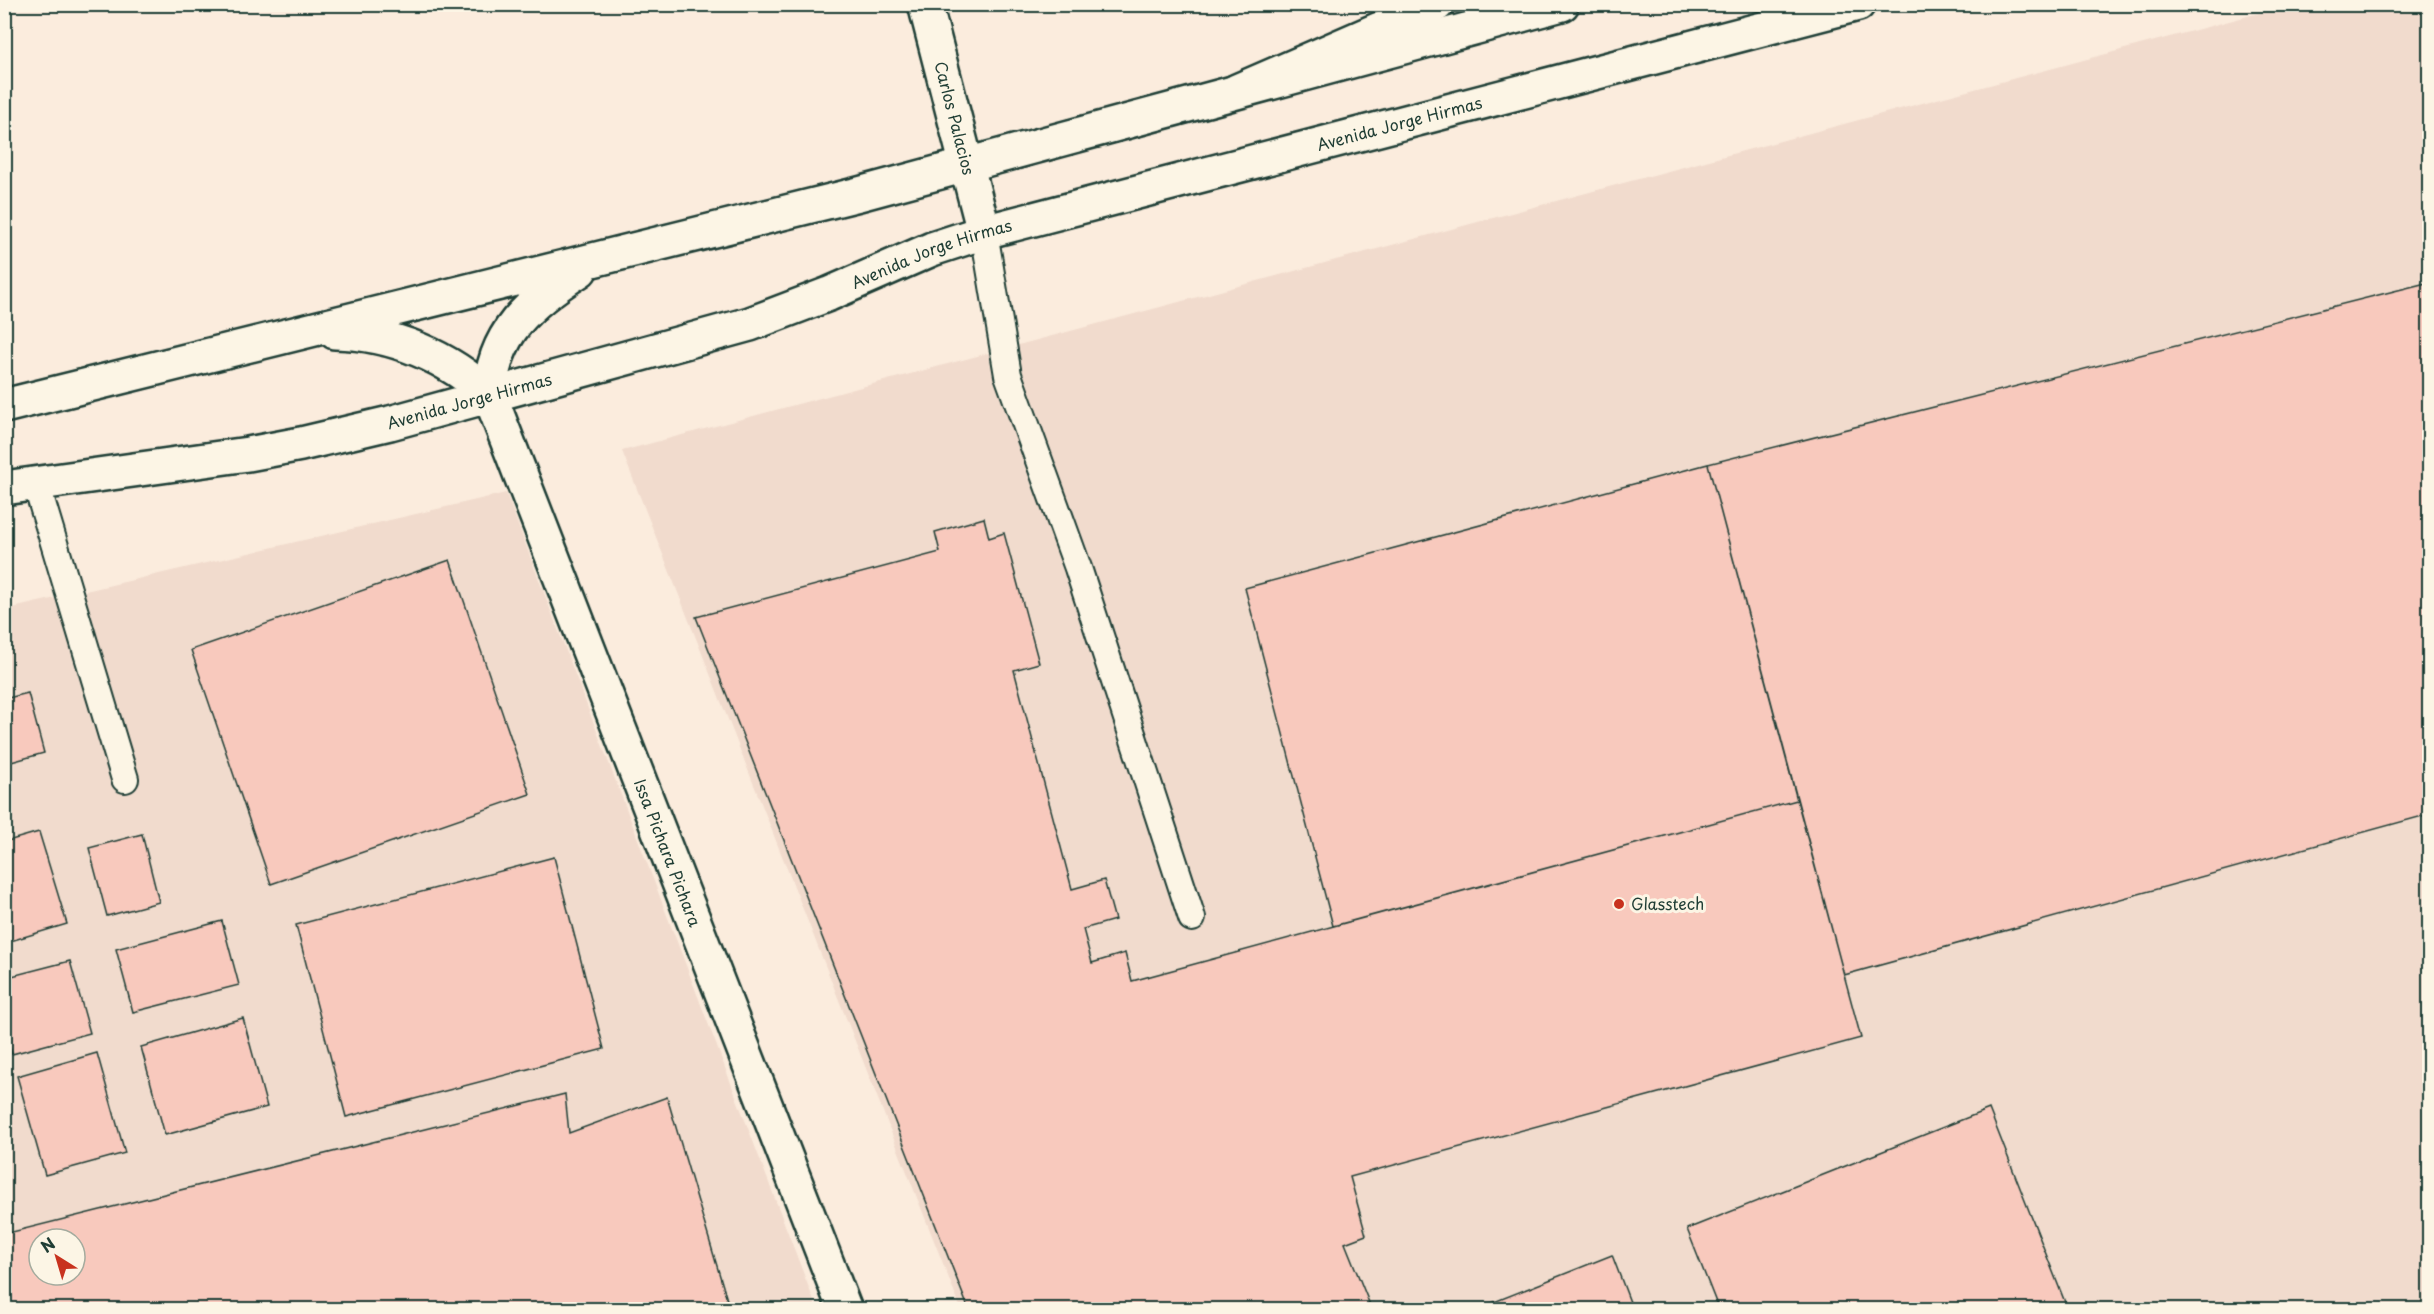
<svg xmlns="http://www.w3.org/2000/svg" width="2434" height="1314" font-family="'Playpen Sans',sans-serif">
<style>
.built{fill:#f1dbcd;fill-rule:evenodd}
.building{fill:#f8c9bd;stroke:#1f3d34;stroke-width:1.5;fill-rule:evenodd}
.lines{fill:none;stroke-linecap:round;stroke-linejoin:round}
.service-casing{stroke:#1f3d34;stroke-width:30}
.minor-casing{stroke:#1f3d34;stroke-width:38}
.tertiary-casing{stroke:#1f3d34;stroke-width:38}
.secondary-casing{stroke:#1f3d34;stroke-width:38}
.service{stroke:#fcf5e5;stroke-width:26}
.minor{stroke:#fcf5e5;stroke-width:33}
.tertiary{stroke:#fcf5e5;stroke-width:33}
.secondary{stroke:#fcf5e5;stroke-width:33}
.poi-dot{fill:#c8321e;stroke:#fcf5e5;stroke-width:2}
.labels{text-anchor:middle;stroke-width:6;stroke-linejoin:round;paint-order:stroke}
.street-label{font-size:16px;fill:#1f3d34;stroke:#fcf5e5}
.poi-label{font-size:16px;fill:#1f3d34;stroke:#fcf5e5;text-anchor:start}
</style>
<rect width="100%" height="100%" fill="#fbecdd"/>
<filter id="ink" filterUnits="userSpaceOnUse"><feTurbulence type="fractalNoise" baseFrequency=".0167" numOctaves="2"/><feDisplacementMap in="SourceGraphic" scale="12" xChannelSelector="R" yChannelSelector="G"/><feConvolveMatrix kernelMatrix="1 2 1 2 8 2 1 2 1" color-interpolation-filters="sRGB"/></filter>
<g filter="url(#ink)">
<path class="built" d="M 2289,5 L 2429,5 L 2429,1309 L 961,1309 L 622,451 Z
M 506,493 L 817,1309 L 5,1309 L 4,610 ZM 39,1239 L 75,1239 L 75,1275 L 39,1275 Z"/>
<path class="building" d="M 2430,282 L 2430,814 L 1844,975 L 1708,464 Z
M 1708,464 L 1797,800 L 1333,926 L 1245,588 Z
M 984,518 L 989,538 L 1004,533 L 1039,663 L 1014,670 L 1072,889 L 1104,880 L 1115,920 L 1083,929 L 1092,963 L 1125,953 L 1132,981 L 1797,800 L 1861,1038 L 1350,1177 L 1366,1235 L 1345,1243 L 1372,1310 L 969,1310 L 696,617 L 940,552 L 935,532 Z
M 450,560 L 530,794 L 271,884 L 191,650 Z
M 28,693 L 44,753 L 4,764 L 4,699 Z
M 39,832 L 67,924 L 4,943 L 4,842 Z
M 142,834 L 159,902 L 107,916 L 89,848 Z
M 554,857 L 604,1049 L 346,1117 L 296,925 Z
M 222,921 L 239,985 L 133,1012 L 116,949 Z
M 70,961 L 90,1033 L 12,1054 L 4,1027 L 4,978 Z
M 243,1018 L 267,1107 L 165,1135 L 141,1047 Z
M 97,1053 L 125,1153 L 45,1175 L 17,1076 Z
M 565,1094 L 569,1133 L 667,1097 L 730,1310 L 4,1310 L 4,1234 ZM 39,1239 L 75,1239 L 75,1275 L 39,1275 Z
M 1989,1109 L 2068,1310 L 1719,1310 L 1687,1229 Z
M 1612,1255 L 1633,1310 L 1474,1310 Z"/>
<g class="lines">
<defs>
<path id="service" d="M 984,232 L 1008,375 L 1078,568 L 1192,918
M 36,483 L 125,779"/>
<g id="minor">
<path id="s1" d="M 925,4 L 984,232"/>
<path id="s2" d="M 490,396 L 845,1310"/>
</g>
<g id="tertiary">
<path d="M 335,332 C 393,333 449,357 490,396"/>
<path d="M 490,396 C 492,333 530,302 580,270"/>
<path d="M 4,406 L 859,194 L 1562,4"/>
<path id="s3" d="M 4,488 L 248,454 L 301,444 L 390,423 L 750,324 L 829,294 L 932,249 L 984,232 L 1858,4"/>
</g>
<path id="secondary" d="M 1237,91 L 1437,4"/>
</defs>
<use href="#service" class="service-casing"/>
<use href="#minor" class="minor-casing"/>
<use href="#tertiary" class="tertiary-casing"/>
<use href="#secondary" class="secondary-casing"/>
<use href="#service" class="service"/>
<use href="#minor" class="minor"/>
<use href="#tertiary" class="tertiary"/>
<use href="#secondary" class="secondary"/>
</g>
</g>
<circle class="poi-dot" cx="1619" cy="904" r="6"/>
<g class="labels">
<g class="street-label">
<text dy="6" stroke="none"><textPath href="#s1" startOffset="118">Carlos Palacios</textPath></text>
<text dy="6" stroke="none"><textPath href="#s3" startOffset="1446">Avenida Jorge Hirmas</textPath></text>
<text dy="6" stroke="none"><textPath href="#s3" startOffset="960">Avenida Jorge Hirmas</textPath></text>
<text dy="6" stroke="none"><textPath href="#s3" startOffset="474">Avenida Jorge Hirmas</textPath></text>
<text dy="6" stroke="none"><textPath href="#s2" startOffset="490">Issa Pichara Pichara</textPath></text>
</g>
<g class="poi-label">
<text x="1631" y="910">Glasstech</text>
</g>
</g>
<rect width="2434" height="1314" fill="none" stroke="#fcf5e5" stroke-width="24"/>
<rect x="12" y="12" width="2410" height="1290" fill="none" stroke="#1f3d34" stroke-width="2" filter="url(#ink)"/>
<g transform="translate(57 1257) rotate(323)"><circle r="28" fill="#fcf5e5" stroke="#a4ab9e" stroke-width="1.5"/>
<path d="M0-4.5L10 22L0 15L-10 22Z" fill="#c8321e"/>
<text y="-9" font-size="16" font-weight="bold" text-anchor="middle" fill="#1f3d34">N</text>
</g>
</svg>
